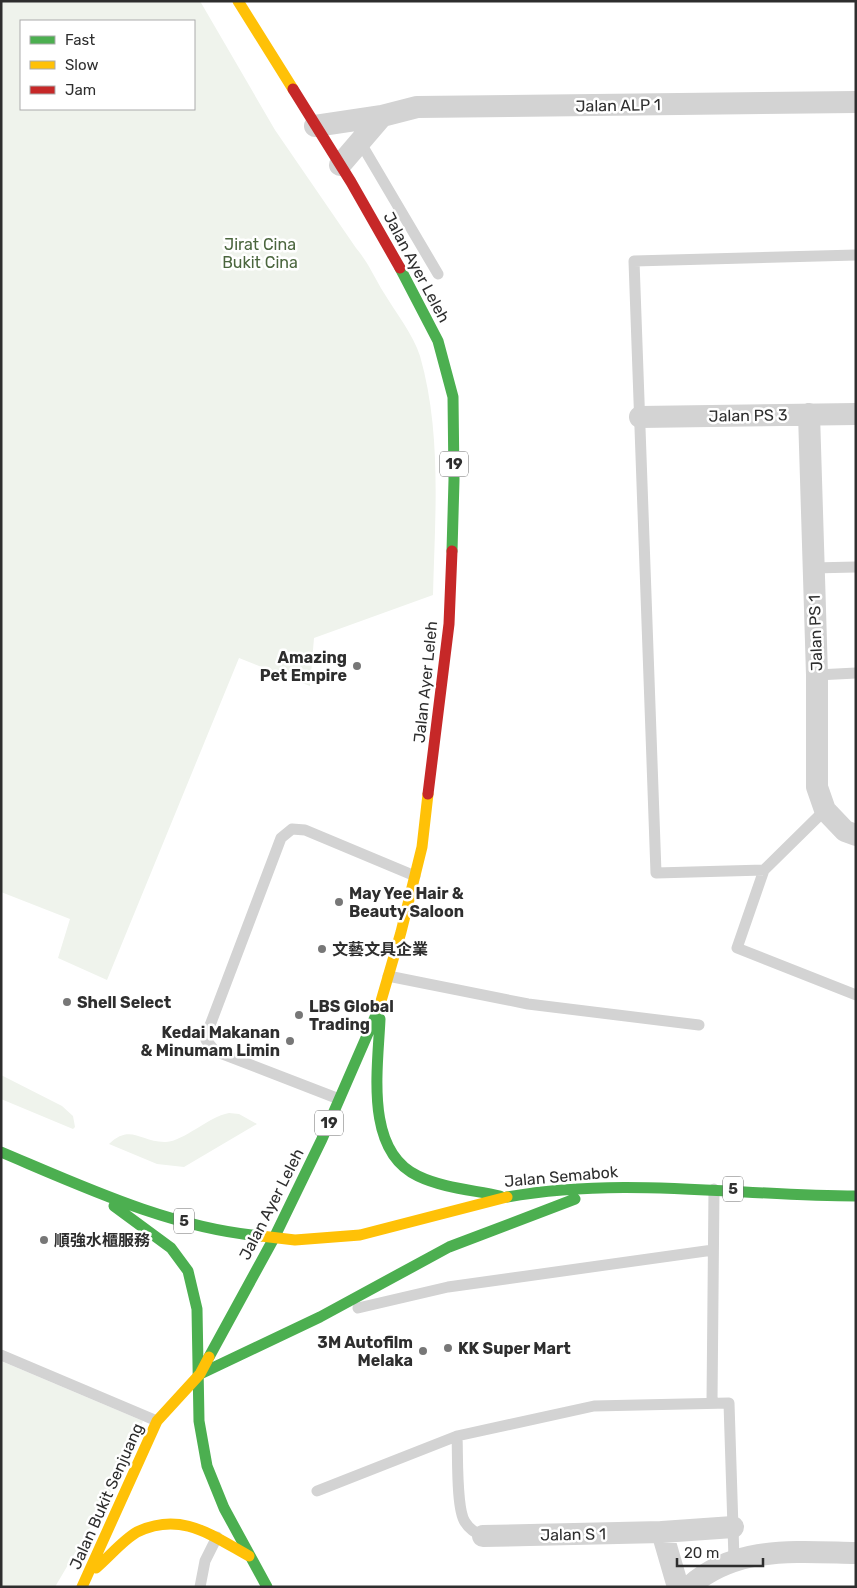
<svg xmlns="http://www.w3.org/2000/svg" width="857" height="1588" font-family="Rubik,'Noto Sans SC',sans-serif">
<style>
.green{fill:#eff3ec;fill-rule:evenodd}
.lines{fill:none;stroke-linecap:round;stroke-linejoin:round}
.lane{stroke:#d3d3d3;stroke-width:11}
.street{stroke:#d3d3d3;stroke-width:22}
.fast{stroke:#4caf50;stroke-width:11}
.slow{stroke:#ffc107;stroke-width:11}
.jam{stroke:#c62828;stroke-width:11}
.poi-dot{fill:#777;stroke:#fff;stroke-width:2}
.labels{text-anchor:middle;stroke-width:5;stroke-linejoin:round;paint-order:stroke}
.shield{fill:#fff;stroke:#6d6d6d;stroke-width:1}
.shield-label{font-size:15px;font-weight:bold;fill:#2e2e2e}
.street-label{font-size:16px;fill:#2e2e2e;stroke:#fff}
.park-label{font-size:16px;fill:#4b663e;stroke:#fff}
.poi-label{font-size:16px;font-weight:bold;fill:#2e2e2e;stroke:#fff;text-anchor:start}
</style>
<rect width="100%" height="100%" fill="#fff"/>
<path class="green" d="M 1,1 L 200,1 L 275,130 L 356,248 C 368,262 374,277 384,293 C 396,313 413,334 420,356 C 442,433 435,516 433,595 L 314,638 L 310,686 L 239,658 L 107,980 L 58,958 L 70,919 L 1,892 ZM 21,21 L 194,21 L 194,109 L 21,109 Z
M 1,1075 L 62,1106 L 73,1116 L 75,1127 L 73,1129 L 1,1099 Z
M 229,1113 L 239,1114 L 257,1124 L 184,1167 L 157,1164 L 109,1144 C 131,1123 141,1143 166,1142 C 184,1141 208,1117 229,1113 Z
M 1,1361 L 143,1421 L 122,1473 L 55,1587 L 1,1587 Z"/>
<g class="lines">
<path class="lane" d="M 359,140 L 438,274
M 812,568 L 856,567
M 817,675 L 856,673
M 825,810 L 764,870 L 737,948 L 856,995
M 764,870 L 656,873 L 634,261 L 856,255
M 388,976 L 528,1004 L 699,1025
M 339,1099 L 215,1051 L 206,1040 L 209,1028 L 281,838 L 292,829 L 305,830 L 415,876
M 358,1308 L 448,1287 L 713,1250
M 1,1355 L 157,1421
M 712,1402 L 714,1189
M 457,1436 C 458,1455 456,1509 465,1522 C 470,1530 475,1532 483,1536
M 317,1491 L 457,1436 L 594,1406 L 729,1403 L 734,1559
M 200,1587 L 205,1561 L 217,1537"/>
<path class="street" d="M 315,126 L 382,116 L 417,107 L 856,102
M 340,165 L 382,116
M 809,414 L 817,675 L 817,787 L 825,810 L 845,831 L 856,835
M 640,417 L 856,414
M 662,1532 L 733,1527
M 483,1536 L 662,1532 L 678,1587
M 689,1587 C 735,1545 797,1552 856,1553"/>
<path class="fast" d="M 400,268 L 438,341 L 453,397 L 454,480 L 452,551
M 380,1019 C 378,1068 364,1151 418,1176 C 443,1188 473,1190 500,1196
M 1,1152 C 84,1187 171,1228 261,1236
M 507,1197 C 623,1176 739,1196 856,1196
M 114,1206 L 171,1248 L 188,1271 L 197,1309 L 199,1421 L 207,1466 L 224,1508 L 267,1587
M 209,1357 L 274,1238 L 322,1139 L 379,1008
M 200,1374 L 320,1317 L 449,1247 L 575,1199"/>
<path class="slow" d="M 238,1 L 293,89
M 379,1008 L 401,932 L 422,847 L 428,794
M 261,1236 L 295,1240 L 360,1235 L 507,1197
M 96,1568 C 109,1557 123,1540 137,1532 C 181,1511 211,1535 249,1556
M 82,1587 L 157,1421 L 200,1374 L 209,1357"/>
<path class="jam" d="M 293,89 L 351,182 L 400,268
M 428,794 L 449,624 L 452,551"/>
</g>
<g class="poi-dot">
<circle cx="357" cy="666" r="5"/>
<circle cx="339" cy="902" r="5"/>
<circle cx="322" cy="949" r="5"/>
<circle cx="67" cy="1002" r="5"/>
<circle cx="299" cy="1015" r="5"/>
<circle cx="290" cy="1041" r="5"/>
<circle cx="44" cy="1240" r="5"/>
<circle cx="448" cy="1348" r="5"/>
<circle cx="423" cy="1351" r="5"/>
</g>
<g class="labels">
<g class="shield">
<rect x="440" y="451.5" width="28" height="25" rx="4"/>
<rect x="315" y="1110.5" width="28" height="25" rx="4"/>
<rect x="723" y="1176.5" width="20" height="25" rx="4"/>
<rect x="174" y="1208.5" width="20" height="25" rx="4"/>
</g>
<g class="shield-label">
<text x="454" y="469">19</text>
<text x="329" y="1128">19</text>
<text x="733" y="1194">5</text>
<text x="184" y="1226">5</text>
</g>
<g class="street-label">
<text transform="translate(618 105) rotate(-1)" y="6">Jalan ALP 1</text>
<text transform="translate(417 267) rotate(62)" y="6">Jalan Ayer Leleh</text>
<text transform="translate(748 415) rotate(-1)" y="6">Jalan PS 3</text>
<text transform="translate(815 633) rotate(-92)" y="6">Jalan PS 1</text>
<text transform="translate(425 682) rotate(-84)" y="6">Jalan Ayer Leleh</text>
<text transform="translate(561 1176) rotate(-5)" y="6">Jalan Semabok</text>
<text transform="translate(271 1204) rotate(-63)" y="6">Jalan Ayer Leleh</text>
<text transform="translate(106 1496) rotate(-66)" y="6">Jalan Bukit Senjuang</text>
<text transform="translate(573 1534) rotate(-1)" y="6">Jalan S 1</text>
</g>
<g class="park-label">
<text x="260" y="250">Jirat Cina<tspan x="260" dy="18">Bukit Cina</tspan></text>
</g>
<g class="poi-label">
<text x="347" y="663" text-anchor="end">Amazing<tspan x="347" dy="18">Pet Empire</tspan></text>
<text x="349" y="899">May Yee Hair &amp;<tspan x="349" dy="18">Beauty Saloon</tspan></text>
<text x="332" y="955">文藝文具企業</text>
<text x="77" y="1008">Shell Select</text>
<text x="309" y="1012">LBS Global<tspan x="309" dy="18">Trading</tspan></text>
<text x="280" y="1038" text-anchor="end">Kedai Makanan<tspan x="280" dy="18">&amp; Minumam Limin</tspan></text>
<text x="54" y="1246">順強水櫃服務</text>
<text x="413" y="1348" text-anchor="end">3M Autofilm<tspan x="413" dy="18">Melaka</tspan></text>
<text x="458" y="1354">KK Super Mart</text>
</g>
</g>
<rect width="857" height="1588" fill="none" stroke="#2e2e2e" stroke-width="5"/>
<rect x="20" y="20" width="175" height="90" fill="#ffffff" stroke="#ababab"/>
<rect x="30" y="36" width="25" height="8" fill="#4caf50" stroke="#ababab"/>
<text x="65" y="45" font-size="15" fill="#2e2e2e">Fast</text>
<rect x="30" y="61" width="25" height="8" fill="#ffc107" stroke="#ababab"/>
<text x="65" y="70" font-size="15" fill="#2e2e2e">Slow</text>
<rect x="30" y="86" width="25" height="8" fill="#c62828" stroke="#ababab"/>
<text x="65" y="95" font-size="15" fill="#2e2e2e">Jam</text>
<path d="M677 1558v8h86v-8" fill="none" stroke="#2e2e2e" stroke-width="2.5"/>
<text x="684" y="1558" font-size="15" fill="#2e2e2e" stroke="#ffffff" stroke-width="4" paint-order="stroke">20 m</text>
</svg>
